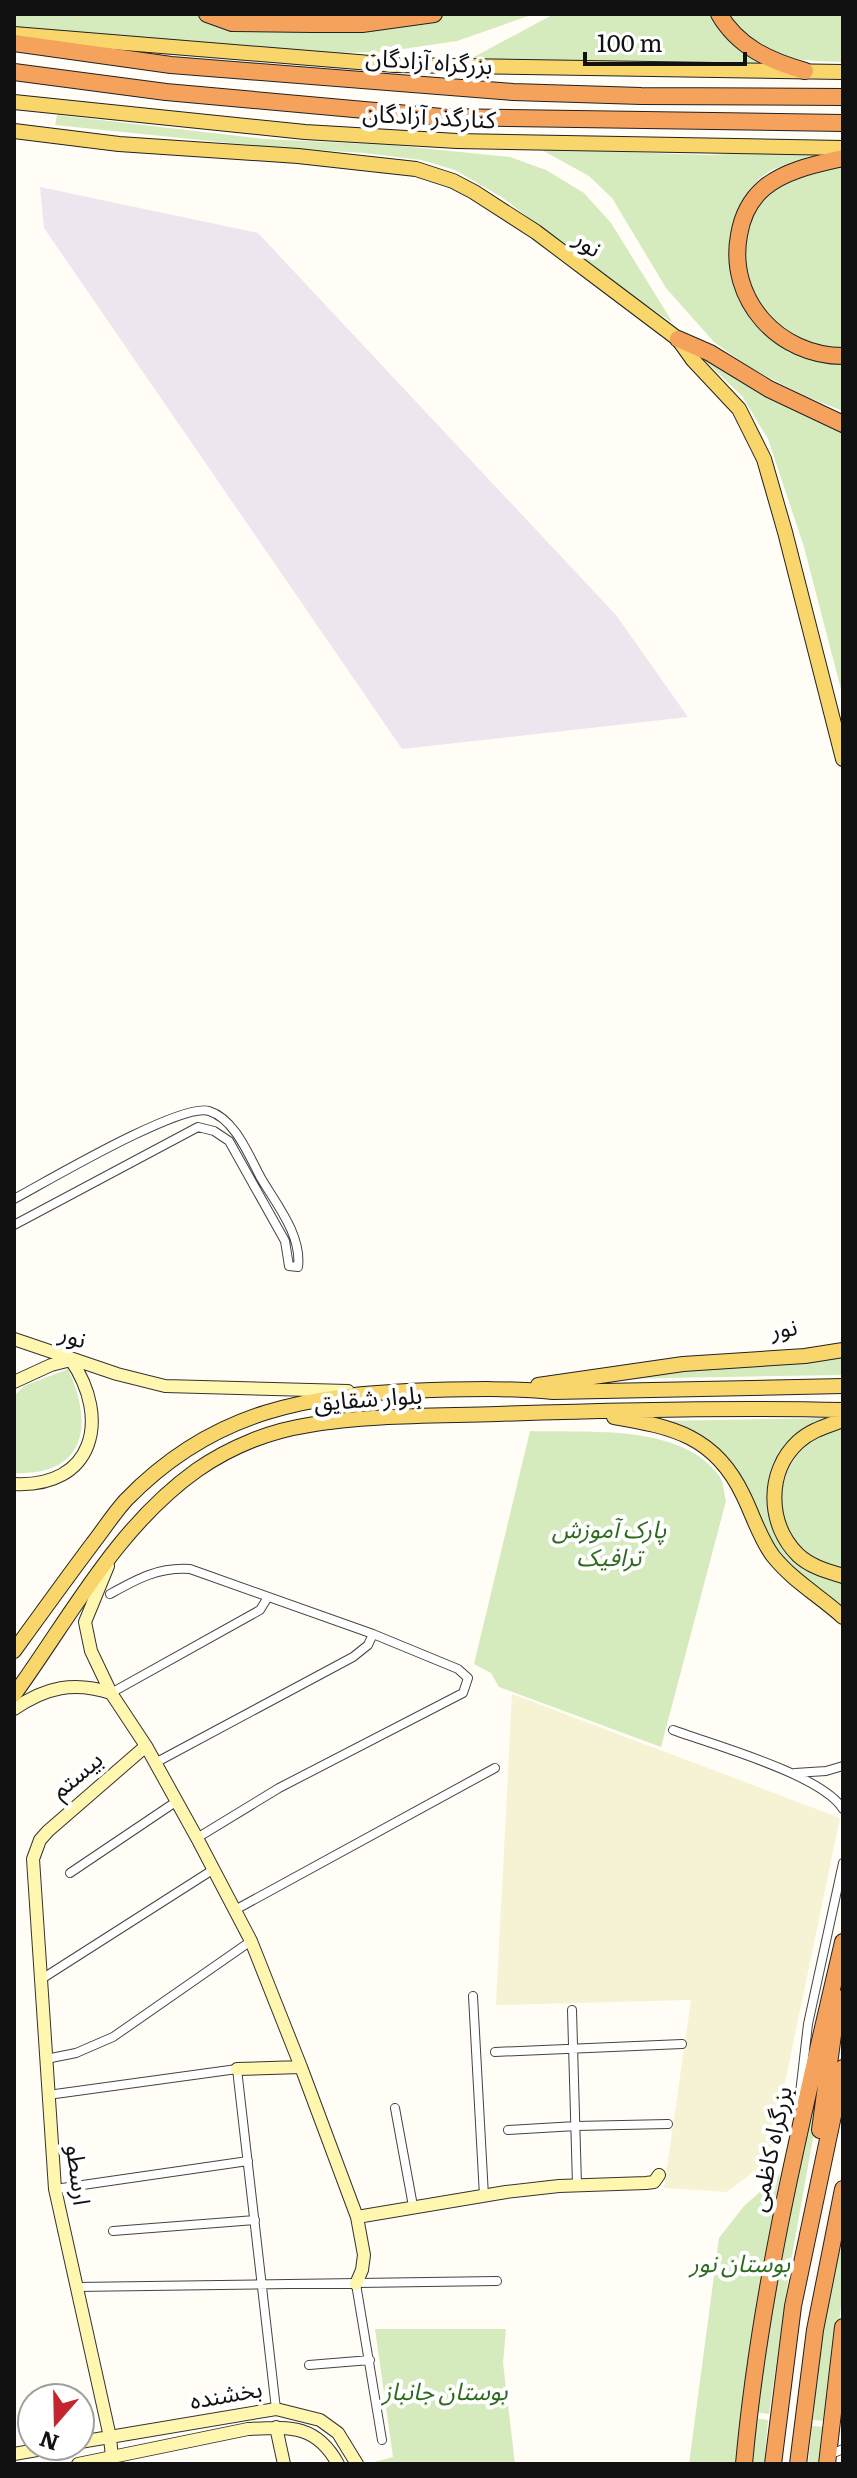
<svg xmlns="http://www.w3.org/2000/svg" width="857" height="2478" font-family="Literata,'Noto Sans Arabic',serif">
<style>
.industrial{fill:#eee6ef}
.farmland{fill:#f6f3d4}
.green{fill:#d5ebbd}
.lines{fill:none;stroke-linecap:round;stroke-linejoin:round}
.street-casing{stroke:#444;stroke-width:10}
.secondary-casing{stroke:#333;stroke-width:14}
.primary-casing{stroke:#222;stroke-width:16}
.highway-casing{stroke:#222;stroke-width:18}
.street{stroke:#fff;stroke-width:8}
.secondary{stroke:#fff6b0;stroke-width:12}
.primary{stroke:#f9d66b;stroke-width:14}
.highway{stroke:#f5a25d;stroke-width:16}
.labels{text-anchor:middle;stroke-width:8;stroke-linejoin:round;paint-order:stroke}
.street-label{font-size:24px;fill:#111;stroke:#fff}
.park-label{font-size:24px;font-style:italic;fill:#2f6b1f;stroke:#fff}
</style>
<rect width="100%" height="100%" fill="#fffdf5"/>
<path class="industrial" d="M 40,187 L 258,233 L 616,615 L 688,717 L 402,749 L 44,228 Z"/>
<path class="farmland" d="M 512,1694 L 840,1818 L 769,2160 L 727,2192 L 664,2188 L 691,2000 L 496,2005 Z"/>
<path class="green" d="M 14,14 L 534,14 L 457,41 L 383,52 L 335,53 L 70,35 L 14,27 Z
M 554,14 L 713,14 L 779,69 L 523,64 L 472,58 Z
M 725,14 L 843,14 L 843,62 C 782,61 769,57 725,14 Z
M 57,115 L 264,139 L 391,145 L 510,157 L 546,170 L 584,193 L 611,223 L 673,323 L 620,288 L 503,198 L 455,170 L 421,160 L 364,153 L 258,146 L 55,125 Z
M 540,149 L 709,155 L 803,150 L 843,152 L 773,169 L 761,177 L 745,197 L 735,221 L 738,291 L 752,320 L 788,352 L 813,360 L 843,364 L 843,411 L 805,396 L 750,368 L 714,342 L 666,288 L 612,198 L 589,176 Z
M 843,164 L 843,350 L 799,341 L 762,311 L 744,272 L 745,228 L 763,195 L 784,180 Z
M 695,351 L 843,430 L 843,697 L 804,547 L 768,439 L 742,396 Z
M 843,1353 L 843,1375 L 607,1379 Z
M 68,1369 C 94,1425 86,1476 14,1473 L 14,1396 L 24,1386 Z
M 834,1418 L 792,1439 L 778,1456 L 768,1485 L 768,1507 L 772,1522 L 807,1570 L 825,1578 L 843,1582 L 843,1607 L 796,1572 L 773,1547 L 740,1475 L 656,1421 Z
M 843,1426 L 843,1569 C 761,1551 762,1448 843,1426 Z
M 530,1431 C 588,1433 682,1423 720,1477 C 724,1483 724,1494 726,1501 L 661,1747 L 499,1687 L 491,1673 L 474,1664 Z
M 821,2078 L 820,2099 L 791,2261 L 769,2414 L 756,2412 L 781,2250 Z
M 780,2174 L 737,2464 L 689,2464 L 719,2238 L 744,2206 Z
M 843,2234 L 843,2294 L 824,2421 L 813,2420 L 822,2338 Z
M 375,2329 L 506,2329 L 503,2363 L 515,2464 L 366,2464 L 393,2457 Z
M 755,2418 L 768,2420 L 764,2464 L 752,2464 Z
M 812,2426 L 824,2427 L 821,2464 L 808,2464 Z"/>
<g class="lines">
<defs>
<path id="street" d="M 14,1199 C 46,1182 181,1102 209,1111 C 235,1119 249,1156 261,1178 C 276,1204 302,1235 298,1267 L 289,1266 L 285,1241 L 229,1141 L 214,1131 L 198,1127 L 14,1225
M 110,1594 C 137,1579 158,1567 190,1569 L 373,1634 L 458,1669 L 468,1678 L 463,1693 L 279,1788 L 197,1838
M 111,1693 L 260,1610 L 268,1597
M 673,1730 C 713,1745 821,1774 843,1809
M 155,1763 L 353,1657 L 368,1645 L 373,1634
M 795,1773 L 826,1771 L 843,1766
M 70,1873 L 177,1801
M 235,1910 L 495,1768
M 40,1980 L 214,1869
M 473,1996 L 484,2196
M 572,2010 L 577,2185
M 495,2052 L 682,2044
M 46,2059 L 76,2053 L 113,2037 L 251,1941
M 48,2095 L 237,2069 L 276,2409
M 799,2102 L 808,2024 L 843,1863
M 395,2108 L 413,2206
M 508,2130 L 576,2126 L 668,2124
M 55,2189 L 248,2161
M 113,2231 L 255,2220
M 356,2284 L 382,2440
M 76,2287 L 497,2281
M 309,2365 L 370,2360
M 829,2455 L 843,2449"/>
<path id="secondary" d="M 14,1339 L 117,1374 L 165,1386 L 348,1391
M 14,1382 L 51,1365 L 71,1360 C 111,1419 94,1488 14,1484
M 108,1566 L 85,1622 L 91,1651 L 111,1693 L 146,1746 L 197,1838 L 251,1941 L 301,2067 L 237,2069
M 14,1709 C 46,1687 74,1681 111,1693
M 301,2067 L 357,2217 L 364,2255 L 362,2270 L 356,2284
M 357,2217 L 506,2192 L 559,2186 L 646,2183 L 654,2182 L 659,2175
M 276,2427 L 284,2464
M 80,2442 L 276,2409 L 320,2420 L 338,2433 L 357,2464
M 14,2454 L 60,2446
M 112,2458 L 110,2437 L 55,2189 L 33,1859 L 40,1840 L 48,1831 L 146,1746
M 78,2464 L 248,2429 C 290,2427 316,2424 338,2464"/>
<path id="primary" d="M 14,34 L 395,65 L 843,72
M 14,102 L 305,132 L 457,141 L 843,148
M 14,131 L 119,144 L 298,156 L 416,169 L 453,181 L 474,192 L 536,232 L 605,284 L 678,339 L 693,360 L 739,409 L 764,459 L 785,532 L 843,759
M 538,1385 L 683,1364 L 805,1356 L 843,1350
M 614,1417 C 673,1427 715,1436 743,1495 C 753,1515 760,1539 773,1556 C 793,1581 820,1596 843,1617
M 843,1420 C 827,1426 811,1430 798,1442 C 766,1472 767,1524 798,1555 C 811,1567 827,1571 843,1576
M 14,1651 C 40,1615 66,1579 93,1543 C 104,1529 114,1513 126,1500 C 214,1409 310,1394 432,1390 C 472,1389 512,1388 553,1392 L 843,1386
M 14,1695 C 71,1616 117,1527 197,1470 C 230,1447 270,1431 309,1425 C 367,1415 437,1416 497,1414 C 612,1410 728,1407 843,1410"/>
<path id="highway" d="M 207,14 L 232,23 L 312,24 L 362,24 L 434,14
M 719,14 C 738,47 770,61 805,71
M 14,43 L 171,65 L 513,92 L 641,96 L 843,97
M 14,72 L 166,92 L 442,117 L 843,123
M 843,158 C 817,164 785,170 764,188 C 750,200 742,217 739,235 C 727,300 779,356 843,356
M 678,339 L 710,353 L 769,389 L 843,424
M 820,2130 L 838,1998
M 744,2464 C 760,2287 803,2114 843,1942
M 773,2464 L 793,2306 L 843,2068
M 798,2464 L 815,2330 L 843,2189
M 827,2464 L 843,2327"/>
</defs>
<use href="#street" class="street-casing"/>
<use href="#secondary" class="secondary-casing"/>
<use href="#primary" class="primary-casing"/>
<use href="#highway" class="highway-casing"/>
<use href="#street" class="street"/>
<use href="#secondary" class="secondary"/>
<use href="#primary" class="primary"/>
<use href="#highway" class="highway"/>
</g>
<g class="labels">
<g class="street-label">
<text transform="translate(429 62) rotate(4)" y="8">بزرگراه آزادگان</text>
<text transform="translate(429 117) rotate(3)" y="8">کنارگذر آزادگان</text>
<text transform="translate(588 244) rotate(37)" y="8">نور</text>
<text transform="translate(784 1329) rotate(-9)" y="8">نور</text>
<text transform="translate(73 1337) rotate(19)" y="8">نور</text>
<text transform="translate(368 1399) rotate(-4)" y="8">بلوار شقایق</text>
<text transform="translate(77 1775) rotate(-40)" y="8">بیستم</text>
<text transform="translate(771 2149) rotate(-78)" y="8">بزرگراه کاظمی</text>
<text transform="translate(78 2175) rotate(83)" y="8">ارسطو</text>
<text transform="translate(226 2395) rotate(-10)" y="8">بخشنده</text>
</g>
<g class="park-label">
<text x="609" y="1538">پارک آموزش<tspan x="609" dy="28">ترافیک</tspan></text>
<text x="740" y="2272">بوستان نور</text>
<text x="445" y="2400">بوستان جانباز</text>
</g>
</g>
<rect width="857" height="2478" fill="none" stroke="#111111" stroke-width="32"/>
<g transform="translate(56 2422) rotate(200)"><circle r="38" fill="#ffffff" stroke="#a0a0a0" stroke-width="2"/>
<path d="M0-6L14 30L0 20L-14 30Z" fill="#c4262e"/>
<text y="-12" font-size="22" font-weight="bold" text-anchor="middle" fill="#111111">N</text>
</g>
<path d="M585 52v12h160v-12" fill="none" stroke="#111111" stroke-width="4"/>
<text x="597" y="52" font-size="24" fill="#111111" stroke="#ffffff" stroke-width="6" paint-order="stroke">100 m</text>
</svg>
